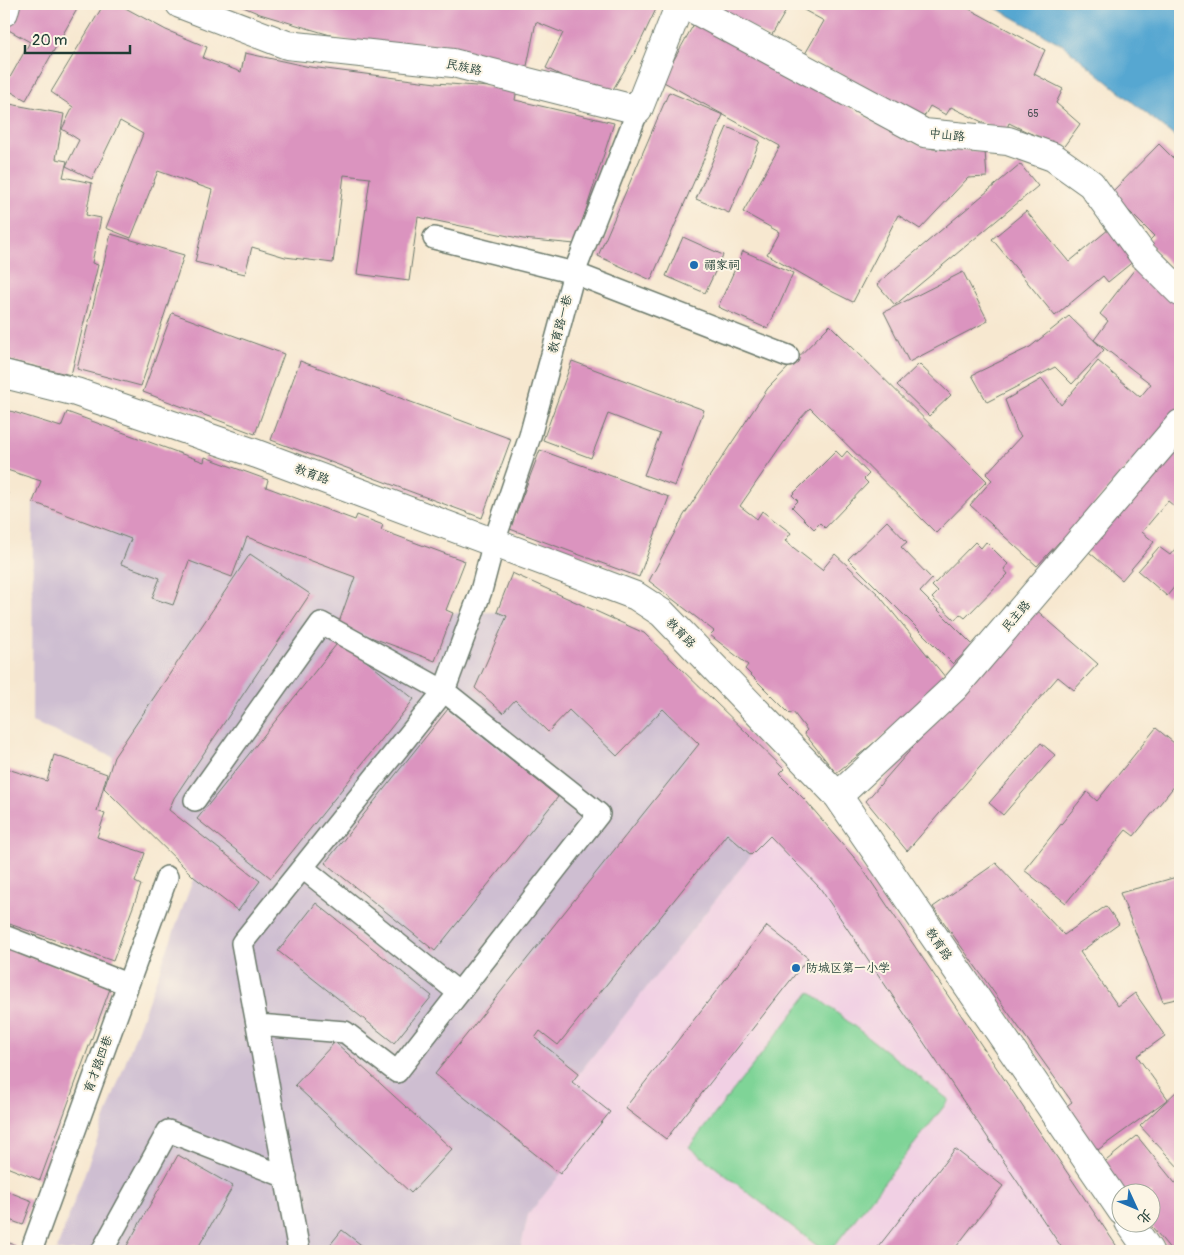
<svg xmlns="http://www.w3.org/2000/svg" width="1184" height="1255" font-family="Pangolin,'LXGW WenKai TC',sans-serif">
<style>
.built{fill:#f1d0e4}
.industrial{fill:#cebed1}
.green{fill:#7fd497;stroke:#4f8866}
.water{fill:#57a7d1;stroke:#3b7282}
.building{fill:#db94bf}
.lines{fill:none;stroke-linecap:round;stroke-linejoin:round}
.lane-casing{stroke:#6b796b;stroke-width:24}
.street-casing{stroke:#6b796b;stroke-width:30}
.lane{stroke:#fff;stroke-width:21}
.street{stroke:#fff;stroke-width:28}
.poi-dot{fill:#1f6fb2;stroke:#fcf5e5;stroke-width:2}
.labels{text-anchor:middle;stroke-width:4;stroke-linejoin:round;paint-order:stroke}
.number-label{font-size:10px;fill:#4e5357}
.street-label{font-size:12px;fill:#1f3d34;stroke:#fcf5e5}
.poi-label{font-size:12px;fill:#1f3d34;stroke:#fcf5e5;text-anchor:start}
</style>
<rect width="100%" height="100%" fill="#fcf5e5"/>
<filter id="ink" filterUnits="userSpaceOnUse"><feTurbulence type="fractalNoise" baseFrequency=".02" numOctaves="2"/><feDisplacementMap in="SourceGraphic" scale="10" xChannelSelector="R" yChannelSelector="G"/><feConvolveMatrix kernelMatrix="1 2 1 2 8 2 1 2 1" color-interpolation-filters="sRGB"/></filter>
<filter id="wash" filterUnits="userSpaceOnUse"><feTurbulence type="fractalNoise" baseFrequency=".0096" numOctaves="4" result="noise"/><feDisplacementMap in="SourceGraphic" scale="20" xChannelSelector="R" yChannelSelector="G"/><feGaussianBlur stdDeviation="1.12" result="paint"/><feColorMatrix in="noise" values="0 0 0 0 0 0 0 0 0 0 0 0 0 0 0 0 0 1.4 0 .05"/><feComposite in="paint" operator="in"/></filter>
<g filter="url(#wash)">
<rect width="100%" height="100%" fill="#f7e8d0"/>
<path class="built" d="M 806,801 L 858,862 L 1120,1251 L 520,1251 L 528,1215 L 609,1112 L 572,1082 L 751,855 Z"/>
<path class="industrial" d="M 33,502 L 131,539 L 122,564 L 160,578 L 153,598 L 172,605 L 189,561 L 232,577 L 247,537 L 453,613 L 497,612 L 507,616 L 475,688 L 502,712 L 515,700 L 547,732 L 569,710 L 617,756 L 663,709 L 703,747 L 727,834 L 751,855 L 573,1081 L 610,1112 L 528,1215 L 520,1251 L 56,1251 L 194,877 L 104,788 L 113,757 L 32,722 Z"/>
<path class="green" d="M 810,992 L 949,1100 L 830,1251 L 824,1251 L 689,1147 Z"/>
<path class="water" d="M 989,4 L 1180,4 L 1180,141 L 1063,45 Z"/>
<g id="blocks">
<path class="building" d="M 19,4 L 80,4 L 26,100 L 4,88 L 30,42 L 5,28 Z
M 104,4 L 118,4 L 166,30 L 207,47 L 203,58 L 241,72 L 245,53 L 310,67 L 436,83 L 517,89 L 515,100 L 614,123 L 575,244 L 523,239 L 418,217 L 409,281 L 357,274 L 370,178 L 344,175 L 333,263 L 285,257 L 252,247 L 245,274 L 195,262 L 212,190 L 158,171 L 131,238 L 106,228 L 143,134 L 120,121 L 92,179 L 66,166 L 79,140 L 62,129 L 73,107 L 51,92 Z
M 236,4 L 652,4 L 657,7 L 637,49 L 612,91 L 596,84 L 593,91 L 546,68 L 563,33 L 536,22 L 527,66 L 357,43 L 260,14 Z
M 710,4 L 790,4 L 770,38 Z
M 793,4 L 873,4 L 877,6 L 879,4 L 960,4 L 1045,50 L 1034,74 L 1063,89 L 1056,103 L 1080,124 L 1062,149 L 1009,123 L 1005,133 L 951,107 L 946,115 L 930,106 L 922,120 L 805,54 L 824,21 Z
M 695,22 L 912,142 L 933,149 L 985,151 L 987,177 L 968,178 L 920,229 L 898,215 L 853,302 L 833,292 L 767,254 L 779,232 L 743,212 L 780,146 L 662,81 Z
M 669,92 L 723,115 L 651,280 L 598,256 Z
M 4,103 L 64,114 L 56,159 L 67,161 L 63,177 L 92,183 L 86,215 L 101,218 L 92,263 L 98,265 L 71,375 L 4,359 Z
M 727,127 L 760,141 L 729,213 L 696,199 Z
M 1159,144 L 1180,165 L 1180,274 L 1148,242 L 1154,236 L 1111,193 Z
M 1020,164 L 1038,186 L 895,305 L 877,284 Z
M 1026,211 L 1069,262 L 1109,229 L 1135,260 L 1108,282 L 1103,276 L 1055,316 L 992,239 Z
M 111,234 L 184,255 L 141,386 L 77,369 Z
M 683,237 L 723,255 L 705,293 L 666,276 Z
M 743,251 L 793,273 L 768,329 L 718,307 Z
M 1138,265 L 1180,304 L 1180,410 L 1095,503 L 1065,546 L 1060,541 L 1037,566 L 970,505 L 992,480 L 986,474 L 1021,436 L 1017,431 L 1005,400 L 1042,379 L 1061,405 L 1098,361 L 1140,397 L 1151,384 L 1094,340 L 1108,321 L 1100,314 Z
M 963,272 L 988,321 L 909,362 L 884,312 Z
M 172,313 L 284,354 L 255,434 L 143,392 Z
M 1069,316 L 1104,350 L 1072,384 L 1055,367 L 987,402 L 972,375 L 1030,347 Z
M 830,325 L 987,481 L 936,533 L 810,408 L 800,419 L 740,506 L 757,519 L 762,511 L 791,533 L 785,541 L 822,570 L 835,554 L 877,593 L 950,683 L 836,773 L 804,733 L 807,730 L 793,712 L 790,714 L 745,669 L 748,665 L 710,635 L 714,631 L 649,581 L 684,515 L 768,388 Z
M 300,361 L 511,439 L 482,518 L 271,440 Z
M 572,361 L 704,410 L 675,486 L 644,475 L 660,434 L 608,414 L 591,458 L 543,440 Z
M 919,364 L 951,395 L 929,416 L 897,385 Z
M 4,409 L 61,427 L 67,412 L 204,462 L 205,457 L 268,480 L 266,487 L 355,520 L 357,515 L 383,525 L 381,530 L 465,561 L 446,610 L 453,613 L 435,661 L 338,625 L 355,577 L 247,537 L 232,577 L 189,561 L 173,605 L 152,598 L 160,578 L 121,564 L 131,539 L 33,502 L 41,481 L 4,469 Z
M 1180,432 L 1180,511 L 1168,501 L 1142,532 L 1154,542 L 1122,580 L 1083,547 Z
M 540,450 L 669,497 L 639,577 L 510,529 Z
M 836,451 L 842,457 L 847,451 L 869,474 L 864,479 L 868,483 L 825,528 L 820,523 L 814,529 L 792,507 L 798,501 L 792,495 Z
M 4,493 L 8,493 L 5,563 L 4,563 Z
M 887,521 L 907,542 L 901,547 L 932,579 L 920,592 L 973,645 L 953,664 L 848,559 Z
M 975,542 L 981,548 L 986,542 L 1008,564 L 1004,569 L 1008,574 L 965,618 L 960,614 L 955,620 L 932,598 L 938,592 L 932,586 Z
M 1180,543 L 1180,580 L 1167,596 L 1138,571 L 1159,547 L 1170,555 Z
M 250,554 L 310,594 L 174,798 L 169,810 L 260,881 L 238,911 L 194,877 L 104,788 L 114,757 Z
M 512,573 L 644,633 L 784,769 L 779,774 L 806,801 L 858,862 L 1120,1251 L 1064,1251 L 820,888 L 770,836 L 751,855 L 727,834 L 558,1045 L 540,1031 L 535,1038 L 579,1073 L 572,1082 L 610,1112 L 560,1174 L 435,1074 L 699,744 L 663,709 L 617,756 L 569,710 L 548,732 L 515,700 L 503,713 L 475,688 L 507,616 L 497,612 Z
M 1034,608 L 1098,664 L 1074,690 L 1058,677 L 907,851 L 866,801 Z
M 340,640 L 414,699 L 271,878 L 197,819 Z
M 448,709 L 558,797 L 435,951 L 325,863 Z
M 1156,728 L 1180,748 L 1180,779 L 1134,836 L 1126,830 L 1066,903 L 1024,870 L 1087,792 L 1097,801 Z
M 1041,743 L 1055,755 L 1003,815 L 989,803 Z
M 54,755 L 107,774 L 97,811 L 105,814 L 97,837 L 145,853 L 135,882 L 141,885 L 113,961 L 4,922 L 4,768 L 47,781 Z
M 996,863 L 1064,935 L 1106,906 L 1119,924 L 1080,952 L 1118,1006 L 1135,993 L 1165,1036 L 1137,1056 L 1168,1099 L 1095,1152 L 1064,1108 L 1072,1102 L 933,907 Z
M 1180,876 L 1180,998 L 1163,1002 L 1120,893 Z
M 316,903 L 432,996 L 394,1043 L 278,951 Z
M 767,926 L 808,958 L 666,1139 L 625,1108 Z
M 4,947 L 111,986 L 40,1180 L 4,1166 Z
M 335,1042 L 452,1149 L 411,1193 L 295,1085 Z
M 1180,1088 L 1180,1169 L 1140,1126 Z
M 1137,1136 L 1175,1183 L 1180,1180 L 1180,1251 L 1172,1251 L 1148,1222 L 1152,1222 L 1152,1192 L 1124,1192 L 1102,1164 Z
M 955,1149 L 1003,1186 L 953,1251 L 875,1251 Z
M 178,1155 L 233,1186 L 196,1251 L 124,1251 Z
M 4,1190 L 32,1201 L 23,1225 L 4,1218 Z
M 342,1230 L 369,1251 L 325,1251 Z
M 4,1241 L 15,1245 L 13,1251 L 4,1251 Z"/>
</g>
</g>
<g filter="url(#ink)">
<use href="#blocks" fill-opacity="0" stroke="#6b796b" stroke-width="1"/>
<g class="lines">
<defs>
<path id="lane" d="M 434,238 L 574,273 L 788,356
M 195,800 L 321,623 L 444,691 L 599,814 L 397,1072 L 345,1032 L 258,1025
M 303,868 L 459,993
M 4,936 L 127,984
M 31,1251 L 167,877
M 102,1251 L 168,1131 L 286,1177
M 299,1251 L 242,943 L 444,691 L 481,591 L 494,542 L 530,436 L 574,273 L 638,110"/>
<path id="street" d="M 180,4 L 287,45 L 453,63 L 638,110 L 680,4
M 684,4 L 924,133 L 1008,141 L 1053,157 L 1091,184 L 1143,255 L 1180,292
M 4,12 L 6,4
M 4,374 L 76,392 L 257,454 L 636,596 L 662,613 L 838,796 L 1122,1211
M 838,796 L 955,687 L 1180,424
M 1129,1222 L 1149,1251"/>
</defs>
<use href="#lane" class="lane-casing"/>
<use href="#street" class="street-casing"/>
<use href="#lane" class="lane"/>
<use href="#street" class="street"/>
</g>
</g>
<g class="poi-dot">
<circle cx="694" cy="265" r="5"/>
<circle cx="796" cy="968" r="5"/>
</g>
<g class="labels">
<g class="number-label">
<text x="1033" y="117">65</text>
</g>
<g class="street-label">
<text transform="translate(464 67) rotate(12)" y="4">民族路</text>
<text transform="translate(947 135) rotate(6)" y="4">中山路</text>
<text transform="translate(560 324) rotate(-75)" y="4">教育路一巷</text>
<text transform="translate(312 474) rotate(20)" y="4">教育路</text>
<text transform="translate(1016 616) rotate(-49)" y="4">民主路</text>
<text transform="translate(681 633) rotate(46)" y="4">教育路</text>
<text transform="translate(939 944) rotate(56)" y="4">教育路</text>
<text transform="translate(98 1064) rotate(-70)" y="4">育才路四巷</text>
</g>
<g class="poi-label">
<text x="704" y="269">禤家祠</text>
<text x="806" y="972">防城区第一小学</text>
</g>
</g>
<rect width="1184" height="1255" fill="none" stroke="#fcf5e5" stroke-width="20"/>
<g transform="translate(1136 1208) rotate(134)"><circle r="24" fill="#fcf5e5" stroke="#a4ab9e"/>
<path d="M0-4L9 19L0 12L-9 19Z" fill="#1f6fb2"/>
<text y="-8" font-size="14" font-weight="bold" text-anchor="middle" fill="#1f3d34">北</text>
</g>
<path d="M25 45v8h105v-8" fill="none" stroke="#1f3d34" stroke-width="2.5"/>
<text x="32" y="45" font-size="15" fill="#1f3d34" stroke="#fcf5e5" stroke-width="4" paint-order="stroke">20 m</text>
</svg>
